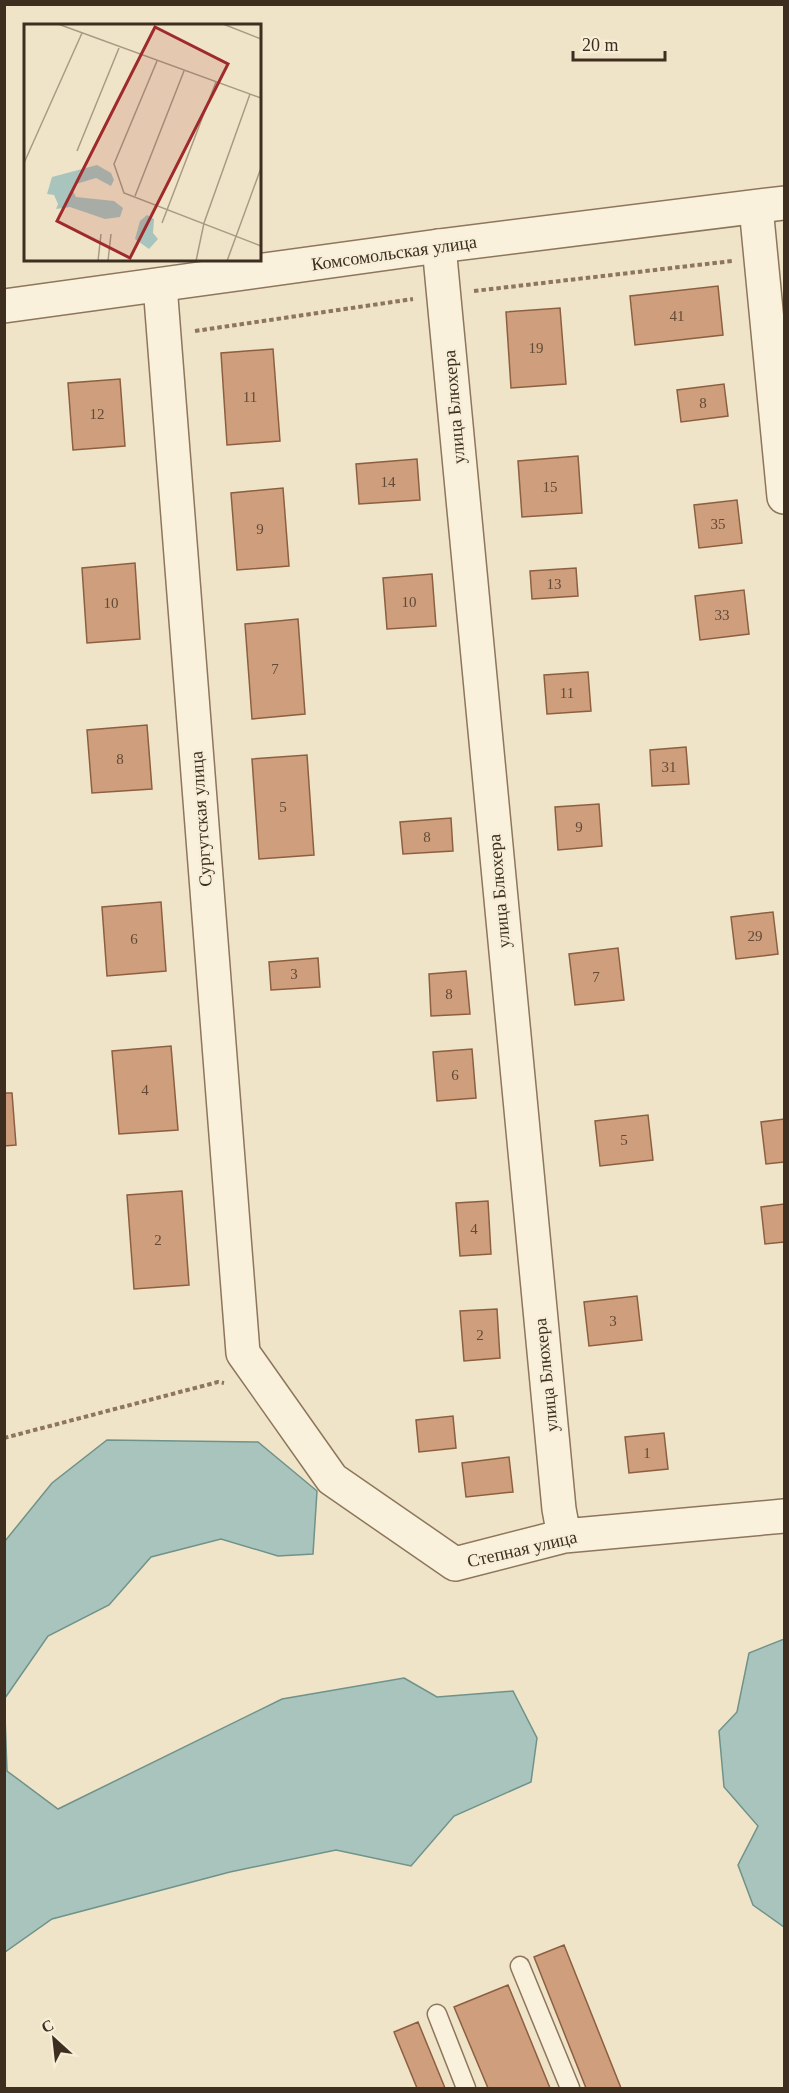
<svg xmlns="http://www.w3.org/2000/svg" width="789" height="2093" font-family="'Times New Roman',serif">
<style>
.water{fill:#a9c4bc;stroke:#6f938a;stroke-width:1.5}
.building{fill:#cf9f7d;stroke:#8d5f41;stroke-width:1.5}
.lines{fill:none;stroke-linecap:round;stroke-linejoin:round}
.service-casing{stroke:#8d765c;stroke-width:21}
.minor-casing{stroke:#8d765c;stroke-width:36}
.tertiary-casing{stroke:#8d765c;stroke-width:36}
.path{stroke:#8d765c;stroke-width:4;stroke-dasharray:4.5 3;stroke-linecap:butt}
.service{stroke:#faf1dc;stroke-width:18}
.minor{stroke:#faf1dc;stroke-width:33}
.tertiary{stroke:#faf1dc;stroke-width:33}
.labels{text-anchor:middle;stroke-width:4.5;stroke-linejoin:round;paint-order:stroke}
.number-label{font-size:15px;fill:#624a37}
.street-label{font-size:18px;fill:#3d2e20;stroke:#f7eed8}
.inset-road{fill:none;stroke:#a89b85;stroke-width:1.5}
.view{fill:#9e2a2b;fill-opacity:0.15;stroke:#9e2a2b;stroke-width:3}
.inset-edge{fill:none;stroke:#3d2e20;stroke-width:3}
</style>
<rect width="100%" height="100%" fill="#f0e4c8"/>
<path class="water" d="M 107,1440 L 258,1442 L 317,1491 L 313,1554 L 278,1556 L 221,1539 L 151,1557 L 109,1605 L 48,1636 L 5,1698 L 5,1541 L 52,1483 Z
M 784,1639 L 784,1927 L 753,1905 L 738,1865 L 758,1826 L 724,1787 L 719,1731 L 737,1712 L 749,1653 Z
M 404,1678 L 437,1697 L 513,1691 L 537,1738 L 531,1782 L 454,1816 L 411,1866 L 336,1850 L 230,1872 L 52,1919 L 5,1952 L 5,1716 L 7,1771 L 58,1809 L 282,1699 Z"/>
<path class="building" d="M 718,286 L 723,335 L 635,345 L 630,296 Z
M 560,308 L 566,384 L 511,388 L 506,312 Z
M 273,349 L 280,441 L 227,445 L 221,353 Z
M 120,379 L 125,446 L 73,450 L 68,383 Z
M 724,384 L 728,416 L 681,422 L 677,390 Z
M 578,456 L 582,513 L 522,517 L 518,461 Z
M 417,459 L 420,500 L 359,504 L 356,464 Z
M 283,488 L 289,566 L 237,570 L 231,493 Z
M 737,500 L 742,543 L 699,548 L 694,505 Z
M 135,563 L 140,639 L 87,643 L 82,568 Z
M 576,568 L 578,596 L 532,599 L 530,571 Z
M 432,574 L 436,626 L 387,629 L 383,578 Z
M 744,590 L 749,634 L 700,640 L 695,596 Z
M 298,619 L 305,714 L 252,719 L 245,624 Z
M 588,672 L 591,711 L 547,714 L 544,675 Z
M 147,725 L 152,789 L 92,793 L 87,730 Z
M 686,747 L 689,784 L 652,786 L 650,750 Z
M 307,755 L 314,855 L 259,859 L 252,759 Z
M 599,804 L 602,846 L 558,850 L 555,807 Z
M 451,818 L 453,851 L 403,854 L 400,822 Z
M 161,902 L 166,971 L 107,976 L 102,907 Z
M 773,912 L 778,954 L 736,959 L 731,917 Z
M 618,948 L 624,1000 L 575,1005 L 569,954 Z
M 318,958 L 320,987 L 271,990 L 269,962 Z
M 466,971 L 470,1014 L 431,1016 L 429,974 Z
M 171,1046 L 178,1130 L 119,1134 L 112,1051 Z
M 472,1049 L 476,1098 L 437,1101 L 433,1052 Z
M 4,1093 L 12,1093 L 16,1145 L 4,1146 Z
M 648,1115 L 653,1160 L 600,1166 L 595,1121 Z
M 784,1119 L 784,1162 L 766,1164 L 761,1122 Z
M 182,1191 L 189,1285 L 134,1289 L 127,1195 Z
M 488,1201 L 491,1254 L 460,1256 L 456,1203 Z
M 784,1204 L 784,1242 L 765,1244 L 761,1207 Z
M 637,1296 L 642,1340 L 589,1346 L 584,1302 Z
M 497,1309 L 500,1358 L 464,1361 L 460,1311 Z
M 453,1416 L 456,1448 L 419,1452 L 416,1420 Z
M 664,1433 L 668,1469 L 629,1473 L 625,1437 Z
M 509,1457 L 513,1492 L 466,1497 L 462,1463 Z
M 564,1945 L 621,2088 L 586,2088 L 534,1957 Z
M 508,1985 L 550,2088 L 488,2088 L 454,2007 Z
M 418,2022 L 445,2088 L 417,2088 L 394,2032 Z"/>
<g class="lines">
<defs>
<path id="service" d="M 520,1966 L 570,2088
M 437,2014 L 466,2088"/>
<path id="minor" d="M 756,207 L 784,497
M 439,246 L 559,1509 L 564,1536
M 160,285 L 243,1353 L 332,1479 L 455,1564 L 564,1536 L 784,1516"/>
<path id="tertiary" d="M 4,306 L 439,246 L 784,203"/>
</defs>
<use href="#service" class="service-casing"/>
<use href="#minor" class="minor-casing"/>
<use href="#tertiary" class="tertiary-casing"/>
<path class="path" d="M 474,291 L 732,261
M 195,331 L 413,299
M 4,1438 L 218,1382 L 224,1383"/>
<use href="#service" class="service"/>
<use href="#minor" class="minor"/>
<use href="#tertiary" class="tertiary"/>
</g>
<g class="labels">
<g class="number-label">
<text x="677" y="321">41</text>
<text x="536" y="353">19</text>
<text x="250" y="402">11</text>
<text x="703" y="408">8</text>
<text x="97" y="419">12</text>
<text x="388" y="487">14</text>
<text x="550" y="492">15</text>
<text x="718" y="529">35</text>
<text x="260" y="534">9</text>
<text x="554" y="589">13</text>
<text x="409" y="607">10</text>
<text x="111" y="608">10</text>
<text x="722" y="620">33</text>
<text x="275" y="674">7</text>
<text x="567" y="698">11</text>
<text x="120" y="764">8</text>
<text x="669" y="772">31</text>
<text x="283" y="812">5</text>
<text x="579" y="832">9</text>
<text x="427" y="842">8</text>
<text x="755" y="941">29</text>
<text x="134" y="944">6</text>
<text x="294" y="979">3</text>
<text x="596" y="982">7</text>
<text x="449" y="999">8</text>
<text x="455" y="1080">6</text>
<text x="145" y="1095">4</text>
<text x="624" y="1145">5</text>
<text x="474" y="1234">4</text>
<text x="158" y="1245">2</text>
<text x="613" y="1326">3</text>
<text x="480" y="1340">2</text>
<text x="647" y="1458">1</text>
</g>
<g class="street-label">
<text transform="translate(394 253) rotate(-8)" y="6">Комсомольская улица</text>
<text transform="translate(454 407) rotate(-95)" y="6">улица Блюхера</text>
<text transform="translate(201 819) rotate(-94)" y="6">Сургутская улица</text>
<text transform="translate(499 891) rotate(-95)" y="6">улица Блюхера</text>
<text transform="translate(546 1375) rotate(-96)" y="6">улица Блюхера</text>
<text transform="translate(522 1549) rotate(-13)" y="6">Степная улица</text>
</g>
</g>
<g transform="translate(24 24)">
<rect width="237" height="237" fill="#f0e4c8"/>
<path d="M 73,141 L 87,149 L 90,156 L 87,162 L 72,154 L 52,160 L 49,167 L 52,173 L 90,177 L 99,184 L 96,193 L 81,195 L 46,183 L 32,185 L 34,180 L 30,171 L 23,170 L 28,153 ZM 123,191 L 130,195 L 129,209 L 134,215 L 125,225 L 111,215 L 116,197 Z" fill="#a9c4bc"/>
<path class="inset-road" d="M 34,0 L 237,74M 199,0 L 237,15M 133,37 L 90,140 L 100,169 L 237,222M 53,127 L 95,24M 0,139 L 58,9M 111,172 L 160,47M 138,199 L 192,58M 74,237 L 77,210M 84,237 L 87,210M 172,237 L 180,199 L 226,70M 203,237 L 237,144"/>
<path class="view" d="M 131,3 L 204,40 L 106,234 L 33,197 Z"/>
<rect width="237" height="237" class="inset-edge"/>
</g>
<rect width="789" height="2093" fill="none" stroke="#3d2e20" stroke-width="12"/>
<g transform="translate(54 2039) rotate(333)" stroke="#f7eed8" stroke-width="4.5" paint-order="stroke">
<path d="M0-4.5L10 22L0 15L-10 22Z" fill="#3d2e20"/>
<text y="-9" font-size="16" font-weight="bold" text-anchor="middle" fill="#3d2e20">С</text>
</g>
<path d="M573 51v9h92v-9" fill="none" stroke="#3d2e20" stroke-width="3"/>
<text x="582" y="51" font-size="18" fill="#3d2e20" stroke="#f7eed8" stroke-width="4.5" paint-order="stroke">20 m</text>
</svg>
